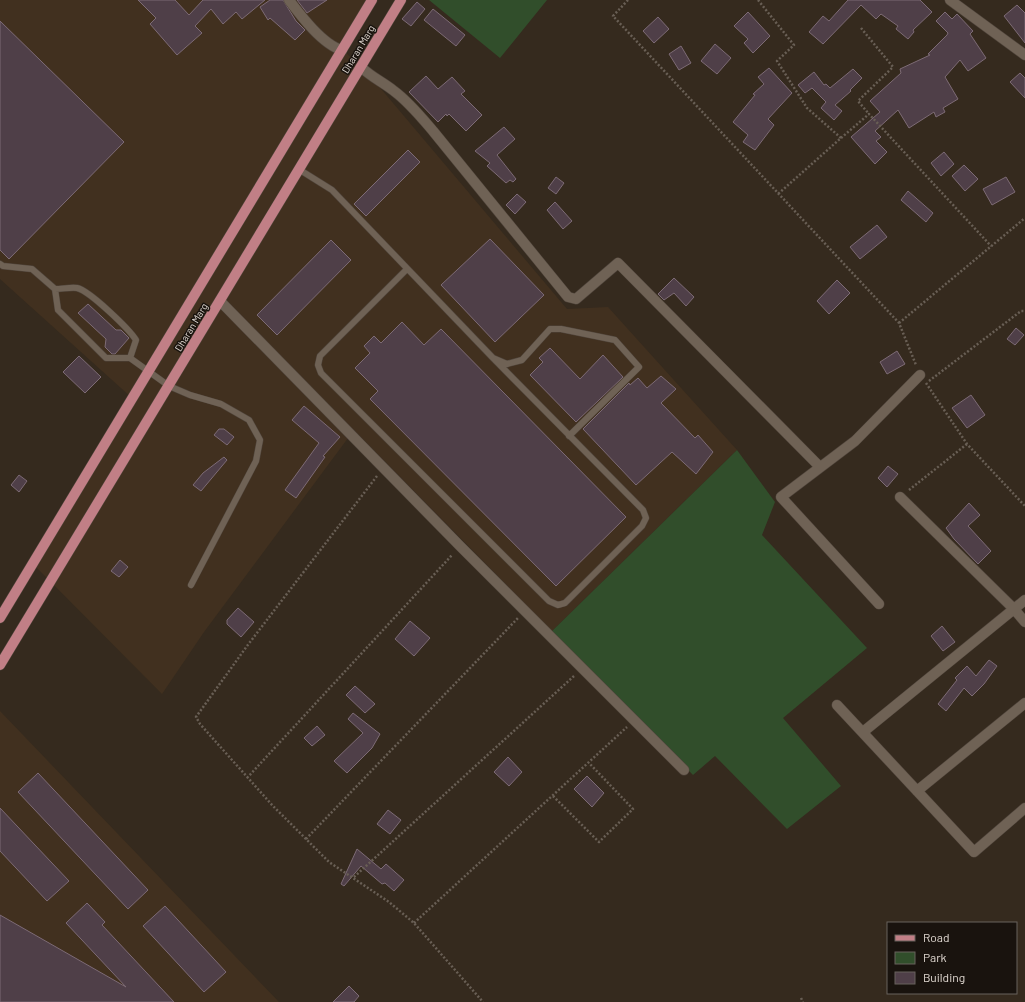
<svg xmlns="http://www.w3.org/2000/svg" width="1025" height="1002" font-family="Barlow,sans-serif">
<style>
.built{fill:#41301f}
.green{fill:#314e2b}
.building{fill:#4f3f48;stroke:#7d6b75}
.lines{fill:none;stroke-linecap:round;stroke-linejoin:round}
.service-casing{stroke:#50453c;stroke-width:7}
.minor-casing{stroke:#50453c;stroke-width:11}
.tertiary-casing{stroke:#50453c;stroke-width:11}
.primary-casing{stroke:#50453c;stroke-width:11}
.path{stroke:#695f55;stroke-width:2.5;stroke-dasharray:2 2;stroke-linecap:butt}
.service{stroke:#6f6255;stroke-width:6}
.minor{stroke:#6f6255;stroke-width:10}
.tertiary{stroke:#6f6255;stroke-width:10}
.primary{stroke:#c17f86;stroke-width:10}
.labels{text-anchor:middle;stroke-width:3;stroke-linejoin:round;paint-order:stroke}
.street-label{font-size:10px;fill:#e0d8d1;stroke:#19130e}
</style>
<rect width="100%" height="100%" fill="#352a1e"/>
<path class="built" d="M 0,0 L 372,0 L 343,50 L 371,77 L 567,309 L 608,307 L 737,450 L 552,631 L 354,430 L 204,632 L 162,694 L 32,563 L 132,398 L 0,279 Z
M 0,711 L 279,1002 L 0,1002 Z"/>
<path class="green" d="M 429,0 L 547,0 L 500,58 Z
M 737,450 L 775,502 L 762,535 L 867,648 L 783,718 L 841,786 L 787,829 L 715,756 L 693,775 L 552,631 Z"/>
<path class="building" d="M 138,0 L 175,0 L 189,15 L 203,0 L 265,0 L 242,19 L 236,12 L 223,24 L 211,9 L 195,26 L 202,33 L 177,55 L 150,24 L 156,18 Z
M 270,0 L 283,0 L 296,21 L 305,30 L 295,40 L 270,18 L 268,20 L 260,7 Z
M 297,0 L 327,0 L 307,13 Z
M 848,0 L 920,0 L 932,12 L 913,30 L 914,32 L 908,39 L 896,29 L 898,26 L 881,14 L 876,19 L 861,5 L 823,44 L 809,32 L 823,16 L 829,21 Z
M 417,2 L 425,9 L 411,26 L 402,19 Z
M 1017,5 L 1025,13 L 1025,43 L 1004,16 Z
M 433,9 L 465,35 L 456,46 L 424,20 Z
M 748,12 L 770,36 L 753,53 L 744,43 L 748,39 L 734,26 Z
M 945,12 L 952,19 L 957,14 L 973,31 L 970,34 L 986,58 L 968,71 L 960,60 L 945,77 L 958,99 L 943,108 L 945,112 L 936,117 L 934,112 L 909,128 L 898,110 L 875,131 L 881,137 L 876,141 L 887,152 L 875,164 L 851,137 L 880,112 L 870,101 L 901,73 L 900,69 L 930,55 L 928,54 L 947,35 L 948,33 L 936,21 Z
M 658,17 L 669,29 L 654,43 L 643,31 Z
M 0,21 L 124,142 L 9,259 L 0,250 Z
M 715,44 L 731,58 L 717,74 L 701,61 Z
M 681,46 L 691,63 L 679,70 L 669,54 Z
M 769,68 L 792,93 L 768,119 L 774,125 L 755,150 L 743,142 L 748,135 L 733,122 L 755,95 L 753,94 L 764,84 L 758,77 Z
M 853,69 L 862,78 L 850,90 L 851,91 L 835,105 L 842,111 L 834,120 L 821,108 L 826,102 L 812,88 L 805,93 L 798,85 L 814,72 L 824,85 L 826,84 L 830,88 Z
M 1020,73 L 1025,78 L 1025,98 L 1010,82 Z
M 426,76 L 438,89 L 452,77 L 465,91 L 461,94 L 482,115 L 466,131 L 449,114 L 447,116 L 446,114 L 438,122 L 409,92 Z
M 504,127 L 515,139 L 497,155 L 516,179 L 513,182 L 510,180 L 506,183 L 487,166 L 490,163 L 475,151 Z
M 408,150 L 420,162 L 366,216 L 354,204 Z
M 944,152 L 954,164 L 941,176 L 931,163 Z
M 964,165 L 978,179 L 965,191 L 952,176 Z
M 556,177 L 564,183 L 556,194 L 548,188 Z
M 1006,177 L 1015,192 L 992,205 L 983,189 Z
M 908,191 L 933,213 L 926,222 L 901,200 Z
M 517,194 L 526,202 L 515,214 L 506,205 Z
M 555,202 L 572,221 L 563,229 L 547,210 Z
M 877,225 L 887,237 L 860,259 L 850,247 Z
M 490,239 L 544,295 L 495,342 L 441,285 Z
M 331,240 L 351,260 L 277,335 L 257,315 Z
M 674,278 L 694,297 L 686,306 L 674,293 L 664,300 L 658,294 Z
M 837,280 L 850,293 L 829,314 L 817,301 Z
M 88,304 L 116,330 L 121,330 L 129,338 L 115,354 L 112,354 L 105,347 L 106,339 L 78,313 Z
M 402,322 L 424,345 L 441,329 L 626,517 L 556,586 L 370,399 L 378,391 L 355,368 L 370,353 L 364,346 L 374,336 L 381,343 Z
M 1016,328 L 1024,335 L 1015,345 L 1007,339 Z
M 550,348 L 580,379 L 603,355 L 623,377 L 576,422 L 530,375 L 543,362 L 539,358 Z
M 897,351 L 905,364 L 887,374 L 880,362 Z
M 79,356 L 101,377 L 85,393 L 63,372 Z
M 661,376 L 676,389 L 661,403 L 695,438 L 698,435 L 713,452 L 696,474 L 672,452 L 636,485 L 583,429 L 629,383 L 630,385 L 638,378 L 647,388 Z
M 971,395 L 985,415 L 967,428 L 952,408 Z
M 304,406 L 340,437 L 323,456 L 325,457 L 296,498 L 285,490 L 319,443 L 292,420 Z
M 219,429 L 224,429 L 234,437 L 227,445 L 214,435 Z
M 224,457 L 227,460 L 201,491 L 193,485 L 203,473 Z
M 888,466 L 898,474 L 887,487 L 878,478 Z
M 19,475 L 27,481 L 19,492 L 11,485 Z
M 969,503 L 980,515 L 968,526 L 991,551 L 978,564 L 954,539 L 946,528 Z
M 120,560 L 128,567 L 119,577 L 111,571 Z
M 238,608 L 254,622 L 241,637 L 227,624 L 227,620 Z
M 410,621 L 430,638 L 414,656 L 395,639 Z
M 942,626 L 955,642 L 943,651 L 931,636 Z
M 989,660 L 997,666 L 984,684 L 972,696 L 964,688 L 946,711 L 938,704 L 957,680 L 955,678 L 967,666 L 976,676 Z
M 355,686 L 375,704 L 365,713 L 346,695 Z
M 353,713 L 380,734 L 372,748 L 347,773 L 334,761 L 363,733 L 348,719 Z
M 317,726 L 325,735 L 312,746 L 304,738 Z
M 508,757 L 522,772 L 509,786 L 494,772 Z
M 38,773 L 148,890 L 128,909 L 18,792 Z
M 587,776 L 604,793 L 592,807 L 574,789 Z
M 0,808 L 69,881 L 47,901 L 0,851 Z
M 388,810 L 401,820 L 390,834 L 377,824 Z
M 357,849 L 381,869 L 386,864 L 404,880 L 394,891 L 385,883 L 382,884 L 361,866 L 344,886 L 341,884 Z
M 87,903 L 105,922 L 102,925 L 174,1002 L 0,1002 L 0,915 L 126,987 L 66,923 Z
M 165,906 L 226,972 L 204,992 L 143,926 Z
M 349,986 L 359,996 L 354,1002 L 333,1002 Z"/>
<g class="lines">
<defs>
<path id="service" d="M 300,170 L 332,190 L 493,358 L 507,364 L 522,360 L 550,329 L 561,329 L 615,340 L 639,367 L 569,436
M 0,264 L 3,266 L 32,269 L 55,289 C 62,289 71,287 77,288 C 90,291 129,329 136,340 L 130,358
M 407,269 L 320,356 L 318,365 L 321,373 L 549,601 L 558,605 L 565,603 L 642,526 L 646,518 L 643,510 L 493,358
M 55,289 L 58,310 L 106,358 L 130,358 L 169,386 L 190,395 L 221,404 L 249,420 L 260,440 L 256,461 L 191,585"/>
<path id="minor" d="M 950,0 L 1025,55
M 361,67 C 371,77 383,82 394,91 C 409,102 421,117 433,131 L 568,297 L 576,299 L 618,263 L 820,467
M 220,301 L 460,546 L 684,770
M 900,497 L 1014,609 L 1025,622
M 879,604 L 781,497 L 855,441 L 920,375
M 837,705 L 974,852 L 1025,808
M 863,732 L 1025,600
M 917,791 L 1025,703"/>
<path id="tertiary" d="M 289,0 C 301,16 323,45 342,50"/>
<path id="primary" d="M 0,618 L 372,0
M 0,665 L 401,0"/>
</defs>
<use href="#service" class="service-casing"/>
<use href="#minor" class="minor-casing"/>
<use href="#tertiary" class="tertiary-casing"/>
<use href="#primary" class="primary-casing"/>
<path class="path" d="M 628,0 L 613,16 L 899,323 L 916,365
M 758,0 L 794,45 L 777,61 L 807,108 L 841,138 L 778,194
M 861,28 L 893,67 L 858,101 L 869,114
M 841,138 L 869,114 L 991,246
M 899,323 L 1025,218
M 929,381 L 1021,311 L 1025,311
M 926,383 L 967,444 L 1025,506
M 377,476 L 247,646 L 196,717 L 200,724 L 273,806 L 329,862 L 389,902 L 414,923 L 483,1002
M 909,490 L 967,444
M 247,778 L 452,555
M 553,796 L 599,842 L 633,809 L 589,763
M 306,839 L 518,618
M 354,877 L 574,676
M 414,923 L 627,727
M 801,998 L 803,1002"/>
<use href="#service" class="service"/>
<use href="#minor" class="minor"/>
<use href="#tertiary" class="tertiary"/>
<use href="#primary" class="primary"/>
</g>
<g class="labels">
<g class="street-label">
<text transform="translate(358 49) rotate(-59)" y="4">Dharan Marg</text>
<text transform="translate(191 327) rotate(-59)" y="4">Dharan Marg</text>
</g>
</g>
<rect x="887" y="922" width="130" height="72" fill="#19130e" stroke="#69625c"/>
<rect x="895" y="935" width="20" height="6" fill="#c17f86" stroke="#69625c"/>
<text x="923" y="942" font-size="12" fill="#e0d8d1">Road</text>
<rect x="895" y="952" width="20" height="12" fill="#314e2b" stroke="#69625c"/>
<text x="923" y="962" font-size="12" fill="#e0d8d1">Park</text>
<rect x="895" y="972" width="20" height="12" fill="#4f3f48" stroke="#69625c"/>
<text x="923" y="982" font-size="12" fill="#e0d8d1">Building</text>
</svg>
